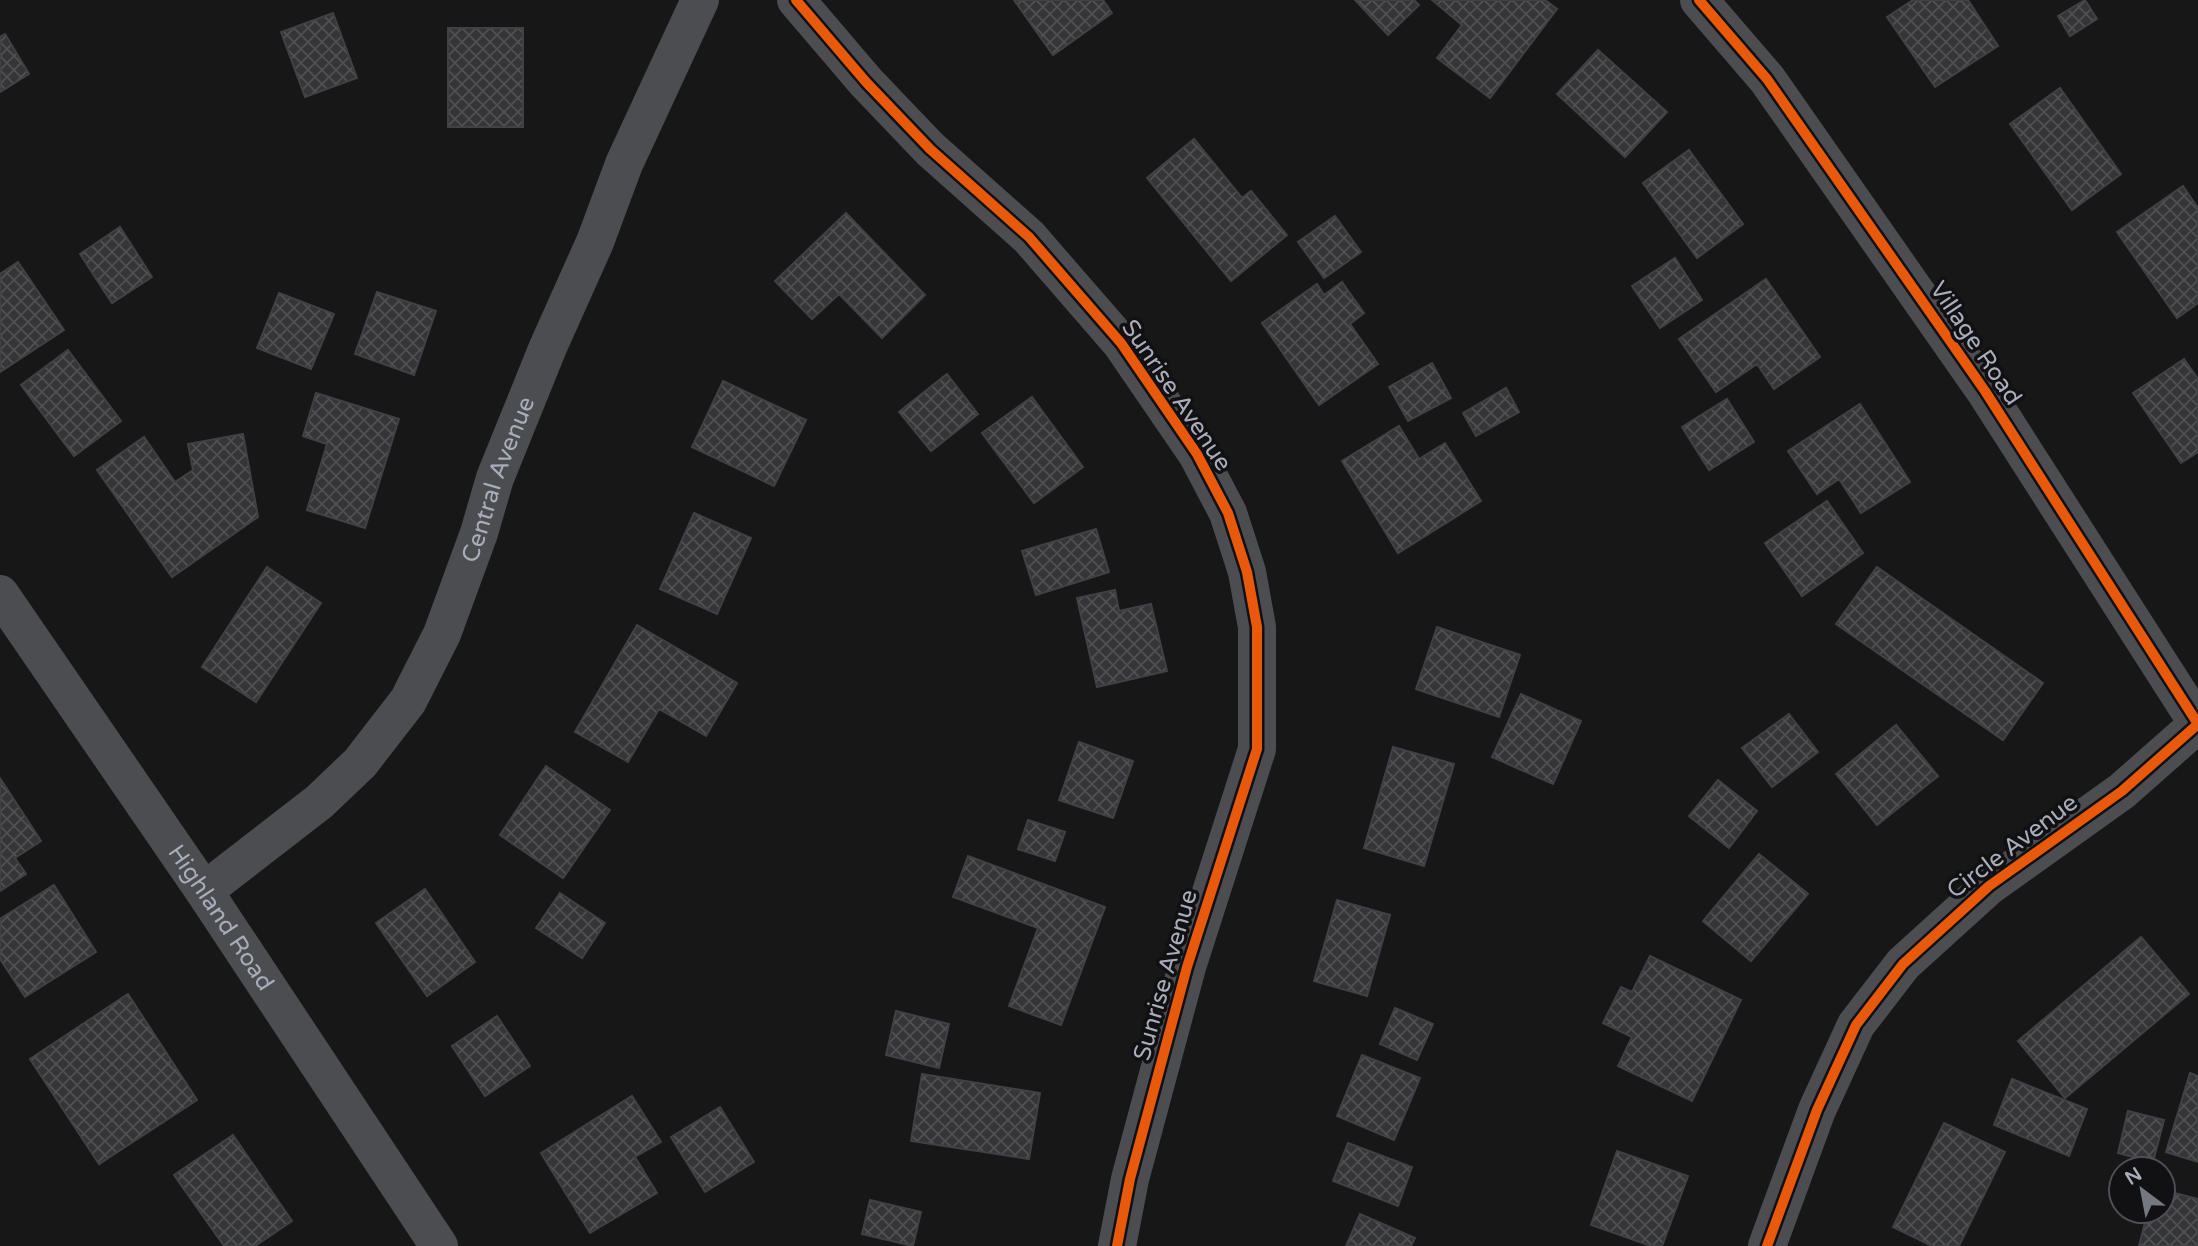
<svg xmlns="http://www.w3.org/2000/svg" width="2198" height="1246" font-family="'Varela Round',sans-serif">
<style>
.building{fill:url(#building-cross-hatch);stroke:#404144;stroke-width:2}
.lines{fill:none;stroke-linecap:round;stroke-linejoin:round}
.street{stroke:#4b4d51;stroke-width:38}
.cycleway-casing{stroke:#111114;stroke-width:15}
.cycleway{stroke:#e8590c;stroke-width:10}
.labels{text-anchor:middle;stroke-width:7;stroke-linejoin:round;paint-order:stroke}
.street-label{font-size:24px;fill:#a8adb9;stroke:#111114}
</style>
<defs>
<pattern id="building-cross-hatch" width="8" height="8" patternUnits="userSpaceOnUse" patternTransform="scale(1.75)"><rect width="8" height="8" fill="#353537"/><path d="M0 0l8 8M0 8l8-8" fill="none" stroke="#4f5052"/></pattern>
</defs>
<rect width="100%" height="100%" fill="#171718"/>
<path class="building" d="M 1014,0 L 1103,0 L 1112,13 L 1053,55 Z
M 1355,0 L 1414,0 L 1419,5 L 1388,35 Z
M 1432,0 L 1545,0 L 1557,9 L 1490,98 L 1437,58 L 1462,25 Z
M 1913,0 L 1968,0 L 1998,46 L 1935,87 L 1887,17 Z
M 2085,0 L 2097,19 L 2070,36 L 2058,16 Z
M 333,13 L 357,78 L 305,97 L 281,32 Z
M 448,28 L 523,28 L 523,127 L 448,127 Z
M 5,34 L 29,74 L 0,92 L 0,37 Z
M 1598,50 L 1667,112 L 1625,157 L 1557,94 Z
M 2060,88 L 2121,174 L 2072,210 L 2010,124 Z
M 1194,139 L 1242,198 L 1251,191 L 1287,235 L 1231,281 L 1147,178 Z
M 1689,150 L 1743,224 L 1697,258 L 1643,183 Z
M 2183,186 L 2198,208 L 2198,303 L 2177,318 L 2117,232 Z
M 846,213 L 925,295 L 882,338 L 839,294 L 812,319 L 775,281 Z
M 1335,216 L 1361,252 L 1324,278 L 1298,242 Z
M 120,227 L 152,277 L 112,303 L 80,254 Z
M 1675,258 L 1702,300 L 1660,328 L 1632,286 Z
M 18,262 L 64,330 L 0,372 L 0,274 Z
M 1766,279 L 1820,357 L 1774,389 L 1757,364 L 1716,392 L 1679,339 Z
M 1342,282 L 1364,313 L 1350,324 L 1378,364 L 1319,405 L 1262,323 L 1317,284 L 1324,295 Z
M 377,292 L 436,311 L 414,375 L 355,354 Z
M 279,293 L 334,314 L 311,369 L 257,348 Z
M 68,350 L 121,421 L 74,456 L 21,385 Z
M 2184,359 L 2198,379 L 2198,452 L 2181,463 L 2133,393 Z
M 1432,363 L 1451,398 L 1408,421 L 1389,387 Z
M 947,374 L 978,414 L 931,451 L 899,412 Z
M 723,381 L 806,420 L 774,486 L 692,447 Z
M 1506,388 L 1519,412 L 1476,436 L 1463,413 Z
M 316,393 L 399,419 L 365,528 L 307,510 L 327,444 L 303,436 Z
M 1032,397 L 1083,467 L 1034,503 L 982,433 Z
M 1727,399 L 1754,442 L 1709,470 L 1682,427 Z
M 1860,404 L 1910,482 L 1861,513 L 1839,479 L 1817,494 L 1788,451 Z
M 1399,426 L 1419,459 L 1445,443 L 1481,501 L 1398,553 L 1342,461 Z
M 243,434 L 258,517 L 172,577 L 97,470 L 144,437 L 175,482 L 193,470 L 188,444 Z
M 1827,501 L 1863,553 L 1802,596 L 1765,543 Z
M 694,513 L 751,538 L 717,614 L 660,589 Z
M 1096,529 L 1109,572 L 1036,595 L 1022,551 Z
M 267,567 L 321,603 L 256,702 L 202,667 Z
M 1877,567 L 2043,683 L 2003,740 L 1836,624 Z
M 1115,590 L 1119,611 L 1151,604 L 1167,671 L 1097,687 L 1077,598 Z
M 637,625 L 737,683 L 706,736 L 659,709 L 628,762 L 575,732 Z
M 1437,627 L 1520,655 L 1499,717 L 1416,689 Z
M 1521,694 L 1581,721 L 1553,784 L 1492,757 Z
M 1789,714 L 1818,752 L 1772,787 L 1742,748 Z
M 1896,725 L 1938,776 L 1877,825 L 1836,774 Z
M 1079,742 L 1133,761 L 1113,818 L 1059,800 Z
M 1393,747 L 1454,764 L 1424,866 L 1364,848 Z
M 546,766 L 610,810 L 563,878 L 500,835 Z
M 0,778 L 41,841 L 15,858 L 26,874 L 0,891 Z
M 1718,780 L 1757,811 L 1729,848 L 1689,816 Z
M 1028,820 L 1065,832 L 1055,861 L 1018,849 Z
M 1759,854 L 1808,894 L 1751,961 L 1703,921 Z
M 968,856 L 1105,907 L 1061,1025 L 1009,1006 L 1038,928 L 953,897 Z
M 54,885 L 96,952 L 25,997 L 0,959 L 0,919 Z
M 425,889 L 475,962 L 427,996 L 376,923 Z
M 560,893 L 605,923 L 582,958 L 536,928 Z
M 1337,900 L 1390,915 L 1367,996 L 1314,981 Z
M 2141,937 L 2189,994 L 2065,1098 L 2018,1041 Z
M 1650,956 L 1741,1000 L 1692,1101 L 1618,1066 L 1632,1037 L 1603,1023 L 1621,987 L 1632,992 Z
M 128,994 L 197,1100 L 99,1164 L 30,1059 Z
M 1395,1008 L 1433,1024 L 1417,1060 L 1380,1044 Z
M 896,1011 L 949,1024 L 939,1068 L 886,1055 Z
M 497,1016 L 530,1066 L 485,1096 L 452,1046 Z
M 1362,1055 L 1420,1078 L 1394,1140 L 1337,1116 Z
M 2190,1073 L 2198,1076 L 2198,1162 L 2166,1152 Z
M 922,1074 L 1040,1093 L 1029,1159 L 911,1141 Z
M 2012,1079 L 2087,1109 L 2069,1156 L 1994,1125 Z
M 632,1096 L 661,1142 L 635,1157 L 657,1193 L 590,1233 L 541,1153 Z
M 720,1107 L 754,1162 L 705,1192 L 671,1137 Z
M 2128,1111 L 2164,1120 L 2153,1162 L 2118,1153 Z
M 1944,1123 L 2005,1152 L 1959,1246 L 1932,1246 L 1893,1227 Z
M 233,1135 L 292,1221 L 255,1246 L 224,1246 L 174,1175 Z
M 1348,1143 L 1412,1167 L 1398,1206 L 1333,1181 Z
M 1617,1151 L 1688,1176 L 1662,1246 L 1651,1246 L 1591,1225 Z
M 2163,1190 L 2198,1199 L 2198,1246 L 2139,1246 L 2148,1211 L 2163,1211 Z
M 870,1200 L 921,1212 L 913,1246 L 862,1234 Z
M 1360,1214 L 1415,1238 L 1411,1246 L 1346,1246 Z"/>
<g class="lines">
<g class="street">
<path d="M 796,0 L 866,82 L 930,149 L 1029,237 L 1121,343 L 1197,454 L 1228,513 L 1247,572 L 1257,627 L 1257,749 L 1187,967 L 1130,1179 L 1117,1246"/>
<path d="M 1699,0 L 1767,79 L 1985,391 L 2198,724 L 2122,791 L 1989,886 L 1903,964 L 1856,1025 L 1817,1110 L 1767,1246"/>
<path id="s1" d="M 0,594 L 204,891 L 439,1246"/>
<path id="s2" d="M 204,891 L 319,802 L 360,763 L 408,701 L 442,634 L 479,533 L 495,478 L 548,347 L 595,242 L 624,164 L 700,0"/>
</g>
<defs>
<path id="cycleway" d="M 796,0 L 866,82 L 930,149 L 1029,237 L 1121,343 L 1197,454 L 1228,513 L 1247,572 L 1257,627 L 1257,749 L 1187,967 L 1130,1179 L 1117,1246
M 1699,0 L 1767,79 L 1985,391 L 2198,724 L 2122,791 L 1989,886 L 1903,964 L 1856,1025 L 1817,1110 L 1767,1246"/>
</defs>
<use href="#cycleway" class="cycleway-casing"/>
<use href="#cycleway" class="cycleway"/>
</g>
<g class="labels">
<g class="street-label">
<text transform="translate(1976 343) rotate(56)" y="8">Village Road</text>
<text transform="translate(1177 395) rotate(56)" y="8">Sunrise Avenue</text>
<text dy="8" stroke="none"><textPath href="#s2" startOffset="520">Central Avenue</textPath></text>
<text transform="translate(2012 846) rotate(-37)" y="8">Circle Avenue</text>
<text dy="8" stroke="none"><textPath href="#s1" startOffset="392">Highland Road</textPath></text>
<text transform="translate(1165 975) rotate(-74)" y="8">Sunrise Avenue</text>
</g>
</g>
<g transform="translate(2142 1190) rotate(328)"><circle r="33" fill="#111114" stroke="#4d4f56" stroke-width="2"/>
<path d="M0-5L12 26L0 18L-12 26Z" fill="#757881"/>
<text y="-10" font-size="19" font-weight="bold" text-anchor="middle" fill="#a8adb9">N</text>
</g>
</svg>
